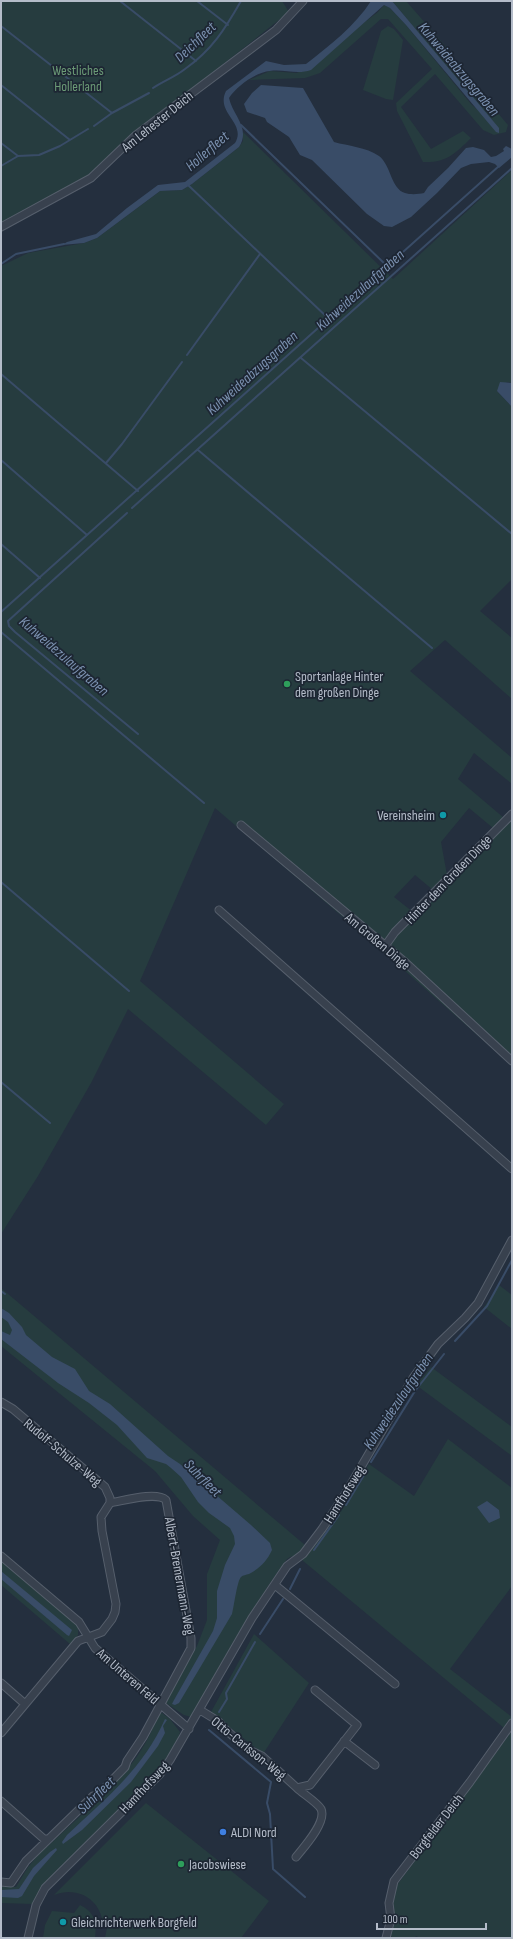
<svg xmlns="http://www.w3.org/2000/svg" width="513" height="1939" font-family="'Sofia Sans Condensed',sans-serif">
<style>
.green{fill:#263c3f}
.water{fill:#394c67}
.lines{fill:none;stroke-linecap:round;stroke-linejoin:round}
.stream{stroke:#394c67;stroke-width:2}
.minor-casing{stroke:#565f6c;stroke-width:9}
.minor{stroke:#38414e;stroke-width:7}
.leisure-dot{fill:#2e9e5b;stroke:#1d2633;stroke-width:1.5}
.culture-dot{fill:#0f9aa8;stroke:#1d2633;stroke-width:1.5}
.shop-dot{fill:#3f7fe0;stroke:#1d2633;stroke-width:1.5}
.labels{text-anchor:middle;stroke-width:3.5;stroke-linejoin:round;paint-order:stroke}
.park-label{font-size:14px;fill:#6b9a76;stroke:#1d2633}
.street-label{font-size:14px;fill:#b4bcc9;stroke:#1d2633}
.poi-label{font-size:14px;fill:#b4bcc9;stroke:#1d2633;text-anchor:start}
.water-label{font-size:15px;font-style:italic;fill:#7c92b1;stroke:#1d2633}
</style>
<rect width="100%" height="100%" fill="#242f3e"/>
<path class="green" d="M 1,1 L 282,1 L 289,12 L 121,145 L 96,170 L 74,186 L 1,224 Z
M 392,1 L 406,1 L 449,50 L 447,53 L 508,125 L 506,132 L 494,135 L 483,130 L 435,74 L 401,107 L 431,149 L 463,131 L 471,138 C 455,154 446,163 423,162 L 397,111 L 396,103 L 432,69 L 388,19 L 381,19 L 320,73 L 305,78 L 249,80 L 270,71 L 297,73 L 378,12 L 384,5 L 390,8 L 406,25 L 471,104 L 498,128 Z
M 388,26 L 394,29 L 403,40 L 393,100 L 386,99 L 363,90 L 381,31 Z
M 243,132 L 393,279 L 512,170 L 512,383 L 507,382 L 497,391 L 512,407 L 512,579 L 480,611 L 512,638 L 512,699 L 445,640 L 410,671 L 512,758 L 512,784 L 474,753 L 458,779 L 504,818 L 493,828 L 469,808 L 441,842 L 447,875 L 433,890 L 415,875 L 394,897 L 418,916 L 512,817 L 512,1066 L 385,953 L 215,808 L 140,981 L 284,1104 L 266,1125 L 128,1009 L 91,1083 L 38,1176 L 1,1234 L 1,266 L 28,253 L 84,243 L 97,238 L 160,191 L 182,190 L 192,184 L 239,147 L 243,141 Z
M 499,1285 L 512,1295 L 512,1329 L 484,1307 Z
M 1,1288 L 305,1545 L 299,1555 L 290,1557 L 287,1559 C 251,1609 221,1663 191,1717 L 184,1715 L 166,1703 L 197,1646 L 207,1620 L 207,1574 L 220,1540 L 193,1516 L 155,1471 L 1,1346 Z
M 431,1367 L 512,1427 L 512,1456 L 416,1385 Z
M 448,1439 L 512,1488 L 512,1586 L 450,1669 L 512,1717 L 504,1728 L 302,1560 L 339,1511 L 369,1464 L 414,1496 Z
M 1,1560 L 78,1625 L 78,1635 L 70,1644 L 1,1585 Z
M 254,1634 L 309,1683 L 263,1754 L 211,1712 Z
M 162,1713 L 170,1719 L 180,1732 C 177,1747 165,1762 155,1773 L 52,1875 L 45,1884 L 33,1904 L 1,1903 L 1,1886 L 16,1887 L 28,1867 L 45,1847 L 47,1847 C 77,1818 114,1789 138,1755 C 147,1742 153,1728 159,1714 Z
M 512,1731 L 512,1938 L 418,1938 L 417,1936 L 413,1938 L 393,1938 L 390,1935 L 394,1918 L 393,1899 L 397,1885 Z
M 146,1803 L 269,1901 L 241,1938 L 105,1938 L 107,1928 L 103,1926 C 102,1900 78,1885 54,1895 Z
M 80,1905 C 95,1912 97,1923 95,1938 L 43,1938 L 45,1925 L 52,1911 L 74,1913 Z"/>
<path class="water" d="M 371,1 L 392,1 L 499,128 L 499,133 L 496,132 L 406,25 L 390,8 L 384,5 L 311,70 C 297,75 284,69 270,71 C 256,72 237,86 229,98 C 233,116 251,128 239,147 L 192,184 L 182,190 L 160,191 L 97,238 L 84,243 L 62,245 L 67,242 L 96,234 L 127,208 L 158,185 L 185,182 L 235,143 C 247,123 215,113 226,91 L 266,61 L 284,65 L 306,64 C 329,46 355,26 371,1 Z
M 261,85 L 303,88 L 334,142 C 348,146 366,147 379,156 C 391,165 391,189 405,193 C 411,195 419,194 424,193 L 428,187 L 448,168 L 466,148 L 473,147 L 484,150 L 491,157 L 496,156 L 504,151 L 503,149 L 506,146 L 512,149 L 512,157 L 499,168 L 495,164 L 489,162 L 471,164 L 461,168 L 437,193 L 411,217 L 392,227 L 384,226 L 367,214 L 312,160 L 300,155 L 289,137 L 267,122 L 265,118 L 247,112 L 244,104 L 252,93 Z
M 500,382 L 512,383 L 512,407 L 497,391 Z
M 1,1308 L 9,1313 L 22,1327 L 26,1335 L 52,1357 L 75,1369 L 89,1391 L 110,1404 L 168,1456 L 180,1464 L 251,1525 L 270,1543 L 272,1550 C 267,1561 260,1568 249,1574 C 246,1575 243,1575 241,1577 C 237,1581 234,1607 232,1614 L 179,1703 L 175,1705 L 172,1704 L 174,1700 L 213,1631 L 217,1618 L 217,1591 L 225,1565 L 235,1544 L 234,1536 L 230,1528 L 209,1513 L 198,1502 L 181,1477 L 171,1468 L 166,1464 L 147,1458 L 117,1425 L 89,1403 L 58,1383 L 1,1339 L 1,1331 L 10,1335 L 12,1330 L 8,1322 L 1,1317 Z
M 487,1501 L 499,1510 L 500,1518 L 489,1523 L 477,1507 Z
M 1,1571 L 72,1630 L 69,1636 L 67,1635 L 1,1579 Z
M 165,1719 L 167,1720 L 163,1726 L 165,1733 L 158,1746 L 131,1782 L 82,1830 L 63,1844 L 62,1842 L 67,1835 C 106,1798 143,1769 165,1719 Z
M 56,1848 L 57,1850 L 34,1876 L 22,1896 L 18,1898 L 1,1897 L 1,1890 L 19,1889 L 33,1868 L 50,1852 Z"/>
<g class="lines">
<path class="stream" d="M 120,1 L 196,61
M 197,1 L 228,25
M 1,26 L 112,113
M 1,85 L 70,140
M 153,88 C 163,81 175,77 185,69 C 212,50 225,29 241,1
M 241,125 L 387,266
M 94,126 L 112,113 L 149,93
M 1,143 L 18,156
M 1,166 L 18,156 L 39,155 L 60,146 L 88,129
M 188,185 L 329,319
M 1,264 L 16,254 L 64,244
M 187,355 L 260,254
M 301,358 L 512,534
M 1,374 L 138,491
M 198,450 L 432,648
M 1,460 L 87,535
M 106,463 L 122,444 L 182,362
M 132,508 L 512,168
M 127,513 L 8,621 L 9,626 L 15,632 L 138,734
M 1,544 L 40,578
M 1,612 L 499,166
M 1,632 L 204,803
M 1,882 L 129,991
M 1,1082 L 50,1123
M 1,1291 L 5,1294
M 455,1341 L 487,1306 L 512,1260
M 371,1462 L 415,1391 L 444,1354
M 346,1505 L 367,1470
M 314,1550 L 339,1515
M 290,1589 L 300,1569
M 260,1634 L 283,1599
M 219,1712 L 227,1699 L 226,1693 L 255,1642
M 209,1730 L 271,1782 L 267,1803 L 270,1814 L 273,1869 L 305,1897"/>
<defs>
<path id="minor" d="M 1,227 L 91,178 L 136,135 L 276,30 L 303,1
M 241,825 L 406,963 L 512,1061
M 219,910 L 512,1169
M 385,946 L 395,932 L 512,814
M 1,1402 L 13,1409 L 105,1487 L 110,1498 L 110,1503 L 101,1517 L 102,1531 L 116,1604 L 115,1612 L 112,1619 L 102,1632 L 78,1641 L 1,1733
M 1,1556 L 79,1622 L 95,1648 L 189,1729
M 275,1585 L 395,1684
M 1,1683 L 25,1704
M 200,1710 L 218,1721 L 226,1730 L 249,1750 L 262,1756 L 297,1788 L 310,1785 L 357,1725 L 315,1690
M 344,1741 L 375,1765
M 1,1801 L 44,1839 L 48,1839
M 296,1857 C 304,1847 327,1822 321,1809 C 318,1803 302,1793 297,1788
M 1,1882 L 11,1883 L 26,1861 L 93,1796 L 97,1796 L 125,1767 L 127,1761 L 143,1737 L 191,1648 L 191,1638 L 166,1500 C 156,1491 123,1501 110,1503
M 28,1938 L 36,1905 L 45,1888 L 160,1774 L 170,1760 L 252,1618 L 287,1566 L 303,1554 L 322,1529 L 344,1496 L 413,1378 L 438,1344 L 465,1318 L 478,1303 L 512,1240
M 386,1938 L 391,1919 L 389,1903 L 394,1881 L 470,1782 L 512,1723"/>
</defs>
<use href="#minor" class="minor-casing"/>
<use href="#minor" class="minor"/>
</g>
<g class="leisure-dot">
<circle cx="287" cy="684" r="4"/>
<circle cx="181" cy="1864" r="4"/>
</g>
<g class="culture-dot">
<circle cx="443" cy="815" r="4"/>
<circle cx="63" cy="1922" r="4"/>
</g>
<circle class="shop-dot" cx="223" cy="1832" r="4"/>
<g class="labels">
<g class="park-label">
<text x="78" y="75">Westliches<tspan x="78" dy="16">Hollerland</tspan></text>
</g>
<g class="street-label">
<text transform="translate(157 121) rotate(-39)" y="5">Am Lehester Deich</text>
<text transform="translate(448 879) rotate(-46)" y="5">Hinter dem Großen Dinge</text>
<text transform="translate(378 941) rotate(40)" y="5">Am Großen Dinge</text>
<text transform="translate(63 1452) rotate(40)" y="5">Rudolf-Schulze-Weg</text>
<text transform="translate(344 1494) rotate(-58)" y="5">Hamfhofsweg</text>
<text transform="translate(180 1576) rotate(80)" y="5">Albert-Bremermann-Weg</text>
<text transform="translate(128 1676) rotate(41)" y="5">Am Unteren Feld</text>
<text transform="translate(249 1748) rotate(39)" y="5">Otto-Carlsson-Weg</text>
<text transform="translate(144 1787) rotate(-47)" y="5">Hamfhofsweg</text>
<text transform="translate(436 1826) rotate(-52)" y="5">Borgfelder Deich</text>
</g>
<g class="poi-label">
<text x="295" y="681">Sportanlage Hinter<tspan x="295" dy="16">dem großen Dinge</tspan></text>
<text x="435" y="820" text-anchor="end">Vereinsheim</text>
<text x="231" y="1837">ALDI Nord</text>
<text x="189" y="1869">Jacobswiese</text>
<text x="71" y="1927">Gleichrichterwerk Borgfeld</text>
</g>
<g class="water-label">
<text transform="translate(195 42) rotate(-44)" y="5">Deichfleet</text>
<text transform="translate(459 69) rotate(50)" y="5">Kuhweideabzugsgraben</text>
<text transform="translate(207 151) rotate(-41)" y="5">Hollerfleet</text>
<text transform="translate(360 290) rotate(-42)" y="5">Kuhweidezulaufgraben</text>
<text transform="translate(252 373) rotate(-42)" y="5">Kuhweideabzugsgraben</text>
<text transform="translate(64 656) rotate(41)" y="5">Kuhweidezulaufgraben</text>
<text transform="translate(398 1401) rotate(-56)" y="5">Kuhweidezulaufgraben</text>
<text transform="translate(203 1478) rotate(45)" y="5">Suhrfleet</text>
<text transform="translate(96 1795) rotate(-44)" y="5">Suhrfleet</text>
</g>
</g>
<rect width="513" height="1939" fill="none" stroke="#b4bcc9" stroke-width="4"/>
<path d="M377 1923v6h109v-6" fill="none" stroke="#b4bcc9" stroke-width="2"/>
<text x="383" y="1923" font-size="12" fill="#b4bcc9" stroke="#1d2633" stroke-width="3" paint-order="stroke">100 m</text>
</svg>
